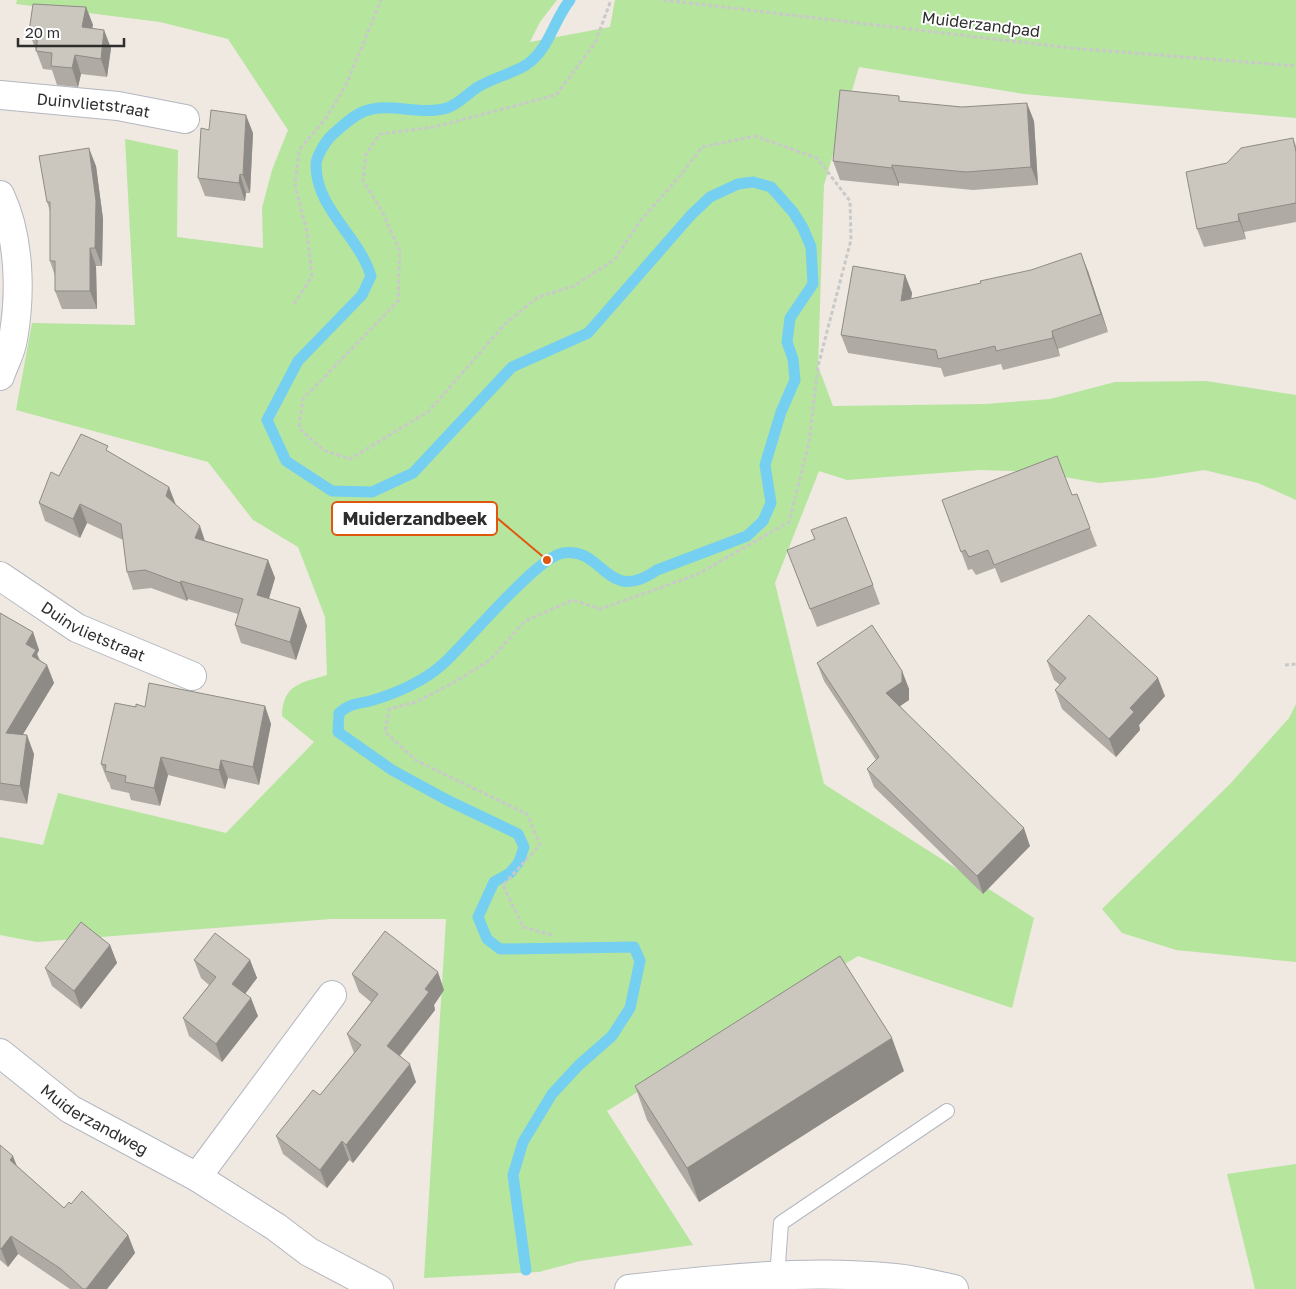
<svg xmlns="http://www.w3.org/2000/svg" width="1296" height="1289" font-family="'Golos Text',sans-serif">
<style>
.green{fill:#b6e59e}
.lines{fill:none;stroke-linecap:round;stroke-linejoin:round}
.stream{stroke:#75cff0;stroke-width:11}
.lane-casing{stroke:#b4b7c1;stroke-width:16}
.street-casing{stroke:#b4b7c1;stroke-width:30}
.secondary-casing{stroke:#b4b7c1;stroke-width:30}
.path{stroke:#c9c9c9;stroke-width:3;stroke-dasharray:4 2.5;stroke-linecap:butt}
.lane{stroke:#fff;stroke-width:14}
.street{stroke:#fff;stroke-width:28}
.secondary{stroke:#fff;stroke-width:28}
.wall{fill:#afaba4}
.shaded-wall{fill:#8e8b86}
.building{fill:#cbc7bf;stroke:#8e8b86}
.labels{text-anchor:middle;stroke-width:4;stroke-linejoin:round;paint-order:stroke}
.street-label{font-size:16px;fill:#2e2e2e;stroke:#fff}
.leader{fill:none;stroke:#df570e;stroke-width:2}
.callout-dot{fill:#df570e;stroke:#fff;stroke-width:2}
.callout{fill:#fff;stroke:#df570e;stroke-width:2}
.callout-label{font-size:18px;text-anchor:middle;font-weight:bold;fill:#2e2e2e}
</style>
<rect width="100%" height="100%" fill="#efe9e1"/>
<path class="green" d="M 17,0 L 557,0 L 540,22 L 530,42 L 610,27 L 615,0 L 1296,0 L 1296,118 L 1024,94 L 859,67 L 824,185 L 818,366 L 833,406 L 985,404 L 1050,399 L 1115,382 L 1206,381 L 1296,395 L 1296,500 L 1258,483 L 1204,470 L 1154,478 L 1099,483 L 1036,472 L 980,470 L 847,480 L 819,471 L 775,583 L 824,784 L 1034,918 L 1012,1008 L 858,956 L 607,1111 L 693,1245 L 580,1261 L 539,1272 L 424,1278 L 446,919 L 331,919 L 37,942 L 0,935 L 0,837 L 43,845 L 58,793 L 226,833 L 314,742 L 282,716 C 283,684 301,683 327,675 L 325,617 L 298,547 L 253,520 L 208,462 L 16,410 L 32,323 L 135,325 L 125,139 L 178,150 L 177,237 L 263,248 L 262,208 L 272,170 L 288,130 L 228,39 L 160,22 L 16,4 Z
M 1296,704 L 1296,962 L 1176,950 L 1122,933 L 1102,909 L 1230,784 L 1289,718 Z
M 1296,1164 L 1296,1289 L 1255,1289 L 1227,1174 Z"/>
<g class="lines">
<path class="stream" d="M 526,1270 L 513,1175 L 523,1142 L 552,1094 L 579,1065 L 612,1036 L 630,1008 L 640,961 L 634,947 L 500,949 L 487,939 L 478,917 L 494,882 L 510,873 L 519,862 L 524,847 L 518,834 L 447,800 L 392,770 L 338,732 L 339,713 C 349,704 357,704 370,701 C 395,694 425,681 444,663 C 468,641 537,557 563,553 C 604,546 606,606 657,570 L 747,536 L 763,521 L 771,503 L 765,465 L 781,412 L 795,380 L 793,359 L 787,342 L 790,318 L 813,284 L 811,247 L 803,228 L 793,212 L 771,187 L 753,182 L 738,184 L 710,197 L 691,215 L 588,333 L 512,367 L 413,473 L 372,492 L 332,491 L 286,461 L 267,420 L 298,361 L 362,295 L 371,276 C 359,236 316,209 316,165 C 316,157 325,142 331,136 C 341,127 352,116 365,111 C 391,102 420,116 447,108 C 458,105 468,93 478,87 C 493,78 511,74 526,65 C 549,50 553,21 570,0"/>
<defs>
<path id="lane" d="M 777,1277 L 781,1223 L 947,1111"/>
<g id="street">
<path id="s1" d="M 0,95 L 118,106 L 185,119"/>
<path d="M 0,195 C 20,237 21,294 13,339 C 11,352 4,364 0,376"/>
<path id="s2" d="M 0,576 L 77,628 L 192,676"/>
<path d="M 197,1177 L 332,995"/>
</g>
<g id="secondary">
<path id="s3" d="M 0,1053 L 70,1109 L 197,1177 L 276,1227 L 309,1252 L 379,1289"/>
<path d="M 629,1289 C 716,1279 807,1269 895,1278 C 915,1280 935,1285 954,1289"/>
</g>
</defs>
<use href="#lane" class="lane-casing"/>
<use href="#street" class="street-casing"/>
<use href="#secondary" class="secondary-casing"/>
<path class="path" d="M 663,0 L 1071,48 L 1296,66
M 294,304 L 312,276 L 307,232 L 295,186 L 299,150 L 326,118 L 347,83 L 381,0
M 1285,665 L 1296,664
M 552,935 L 523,927 L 503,885 L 540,845 L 527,814 L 417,761 L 385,732 L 389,709 L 416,702 L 453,683 L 490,660 L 525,621 L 573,600 L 600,609 L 696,575 L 789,522 L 809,442 L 818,366 L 851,240 L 850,201 L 817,158 L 755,136 L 702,147 L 680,176 L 641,220 L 614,260 L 574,286 L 538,297 L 505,324 L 429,411 L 350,459 L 323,450 L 299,428 L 303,399 L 398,301 L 400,251 L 382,211 L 363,181 L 366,154 L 380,134 L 434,127 L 556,95 L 595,43 L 611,0"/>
<use href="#lane" class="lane"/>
<use href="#street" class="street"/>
<use href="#secondary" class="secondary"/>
</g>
<path class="wall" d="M 86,7 L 93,25 L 92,28 L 111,48 L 107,77 L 81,74 L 78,87 L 57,85 L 52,70 L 43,69 L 29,32 Z
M 901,101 L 1034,121 L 1038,185 L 973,190 L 899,183 L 899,186 L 840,180 L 833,161 Z
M 209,130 L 253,133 L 250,193 L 246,193 L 245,201 L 205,196 L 198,178 Z
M 1293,138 L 1296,146 L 1296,222 L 1244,232 L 1246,239 L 1204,247 L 1197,229 L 1227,163 Z
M 96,166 L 103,219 L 102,266 L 96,266 L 97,309 L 62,309 L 55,291 L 55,276 L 50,261 L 50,211 L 47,202 Z
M 1088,271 L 1108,332 L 1058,349 L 1060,356 L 1003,370 L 1001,364 L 944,377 L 941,368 L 848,353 L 841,335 L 905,275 L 912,293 L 911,299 Z
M 110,453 L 176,505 L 205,541 L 268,560 L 275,578 L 269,599 L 300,608 L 307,626 L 296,660 L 241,643 L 235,625 L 238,614 L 188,599 L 187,601 L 151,588 L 133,590 L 127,572 L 123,540 L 87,523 L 80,538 L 45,521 L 39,503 L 59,476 Z
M 1072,495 L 1090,528 L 1097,546 L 1001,583 L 995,568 L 976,575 L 972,569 L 968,570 L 942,500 Z
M 794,568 L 873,585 L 880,604 L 817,627 Z
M 0,613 L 33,632 L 39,650 L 37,654 L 40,660 L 47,665 L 54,683 L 22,735 L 34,754 L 27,804 L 0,800 Z
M 1047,661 L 1165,696 L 1139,725 L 1140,730 L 1116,757 L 1062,709 L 1055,690 L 1060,685 L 1054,680 Z
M 817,663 L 902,671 L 909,689 L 909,700 L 900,706 L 1030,846 L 983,894 L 874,787 L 867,769 L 876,760 L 824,681 Z
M 265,706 L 271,724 L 259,785 L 228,778 L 225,789 L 168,775 L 160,806 L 131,800 L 129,793 L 111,789 L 109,782 L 108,782 L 101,764 L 136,707 Z
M 110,945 L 117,963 L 81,1009 L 52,986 L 45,968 Z
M 194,960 L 250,960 L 257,978 L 245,994 L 258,1016 L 222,1062 L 189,1036 L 183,1018 L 209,985 L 201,978 Z
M 352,974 L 444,990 L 434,1005 L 435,1010 L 400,1056 L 416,1082 L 353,1163 L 349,1160 L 327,1188 L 283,1154 L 276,1136 L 320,1095 L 354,1053 L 347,1034 L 371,1002 L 359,992 Z
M 904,1071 L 699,1202 L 647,1120 L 635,1086 Z
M 0,1145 L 17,1166 L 64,1208 L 71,1204 L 128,1235 L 135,1253 L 107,1289 L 70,1289 L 18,1254 L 8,1267 L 0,1260 Z"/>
<path class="shaded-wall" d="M 86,7 L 93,25 L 88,45 L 82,27 Z
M 104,30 L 111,48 L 107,77 L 101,59 Z
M 75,55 L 81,74 L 78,87 L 72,68 Z
M 1027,103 L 1034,121 L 1038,185 L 1031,167 Z
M 246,115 L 253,133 L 250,193 L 243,175 Z
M 89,148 L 96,166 L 103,219 L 102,266 L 95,248 Z
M 892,165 L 899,183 L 899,186 L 892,168 Z
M 240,174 L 246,193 L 245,201 L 239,183 Z
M 1238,214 L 1244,232 L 1246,239 L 1239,221 Z
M 90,248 L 96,266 L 97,309 L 90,291 Z
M 1081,253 L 1088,271 L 1108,332 L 1101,314 Z
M 905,275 L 912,293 L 908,319 L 901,301 Z
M 1052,331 L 1058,349 L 1060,356 L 1053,338 Z
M 169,487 L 176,505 L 166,496 Z
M 80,504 L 87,523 L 80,538 L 73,519 Z
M 200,526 L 206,544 L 195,538 Z
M 268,560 L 275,578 L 264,614 L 257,595 Z
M 181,581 L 188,599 L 187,601 L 180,583 Z
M 300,608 L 307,626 L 296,660 L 290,642 Z
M 33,632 L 39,650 L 37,654 L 42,668 L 39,674 L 26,644 Z
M 47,665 L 54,683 L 13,751 L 6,733 Z
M 902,671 L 909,689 L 909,700 L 893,711 L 886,693 Z
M 1158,678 L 1165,696 L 1139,725 L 1140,730 L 1116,757 L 1109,739 L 1130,708 Z
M 265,706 L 271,724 L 259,785 L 253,767 Z
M 27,735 L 34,754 L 27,804 L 20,786 Z
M 161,757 L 168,775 L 160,806 L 154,788 Z
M 221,760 L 228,778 L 225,789 L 219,770 Z
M 1024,828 L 1030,846 L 983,894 L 977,876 Z
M 110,945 L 117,963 L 81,1009 L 74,991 Z
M 250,960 L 257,978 L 239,1002 L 232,984 Z
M 438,972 L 444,990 L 434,1005 L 435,1010 L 393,1064 L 387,1046 L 425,989 Z
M 251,998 L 258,1016 L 222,1062 L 216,1044 Z
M 892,1038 L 904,1071 L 699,1202 L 687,1168 Z
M 410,1064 L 416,1082 L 353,1163 L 346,1145 Z
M 342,1141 L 349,1160 L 327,1188 L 320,1170 Z
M 13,1156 L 20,1174 L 10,1160 Z
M 128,1235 L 135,1253 L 107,1289 L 86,1289 Z
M 11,1236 L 18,1254 L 8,1267 L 1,1249 Z"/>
<path class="building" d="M 33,4 L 86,7 L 82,27 L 104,30 L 101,59 L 75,55 L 72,68 L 51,66 L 52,53 L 36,51 L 38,34 L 29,32 Z
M 840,90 L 899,96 L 899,101 L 962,107 L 1027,103 L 1031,167 L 966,172 L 892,165 L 892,168 L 833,161 Z
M 211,110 L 246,115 L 243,175 L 240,174 L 239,183 L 198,178 L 201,128 L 209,130 Z
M 1293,138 L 1296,152 L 1296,203 L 1238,214 L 1239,221 L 1197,229 L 1186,172 L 1227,163 L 1241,148 Z
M 89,148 L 96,201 L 95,248 L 90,248 L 90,291 L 55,291 L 55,261 L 50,261 L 50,202 L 47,202 L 39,156 Z
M 1081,253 L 1101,314 L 1052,331 L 1053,338 L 996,351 L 995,346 L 938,359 L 936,350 L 841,335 L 853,266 L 905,275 L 901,301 L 981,283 L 980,281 L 1031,270 Z
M 81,434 L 108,446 L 106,450 L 169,487 L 166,496 L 200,526 L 195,538 L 268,560 L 257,595 L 300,608 L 290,642 L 235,625 L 243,599 L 181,581 L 180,583 L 145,570 L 127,572 L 121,524 L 80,504 L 73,519 L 39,503 L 51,472 L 59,476 Z
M 1057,456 L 1072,495 L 1077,494 L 1090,528 L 994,565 L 988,550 L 969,557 L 965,550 L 961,552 L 942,500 Z
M 846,517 L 873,585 L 810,609 L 787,550 L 815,539 L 811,530 Z
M 0,613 L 33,632 L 26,644 L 36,650 L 32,656 L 47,665 L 6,733 L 27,735 L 20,786 L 0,783 Z
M 1089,615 L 1158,678 L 1130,708 L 1134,712 L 1109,739 L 1055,690 L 1066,678 L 1047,661 Z
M 872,625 L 902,671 L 902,682 L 886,693 L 1024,828 L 977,876 L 867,769 L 879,757 L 817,663 Z
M 149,683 L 265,706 L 253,767 L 221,760 L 219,770 L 161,757 L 154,788 L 125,782 L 126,776 L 105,771 L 106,765 L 101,764 L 115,703 L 136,707 L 136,704 L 145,707 Z
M 81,922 L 110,945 L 74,991 L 45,968 Z
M 385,931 L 438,972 L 425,989 L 429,992 L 387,1046 L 410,1064 L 346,1145 L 342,1141 L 320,1170 L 276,1136 L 313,1090 L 320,1095 L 361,1045 L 347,1034 L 378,994 L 352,974 Z
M 215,933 L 250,960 L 232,984 L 251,998 L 216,1044 L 183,1018 L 216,977 L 194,960 Z
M 840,956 L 892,1038 L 687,1168 L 635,1086 Z
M 0,1145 L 13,1156 L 10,1160 L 64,1208 L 69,1202 L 71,1204 L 82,1191 L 128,1235 L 86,1289 L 83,1289 L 61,1269 L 11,1236 L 1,1249 L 0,1248 Z"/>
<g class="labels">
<g class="street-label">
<text transform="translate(981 24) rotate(7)" y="6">Muiderzandpad</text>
<text dy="6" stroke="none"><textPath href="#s1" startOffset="94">Duinvlietstraat</textPath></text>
<text dy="6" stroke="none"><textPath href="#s2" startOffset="109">Duinvlietstraat</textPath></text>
<text dy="6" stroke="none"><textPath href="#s3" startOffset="116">Muiderzandweg</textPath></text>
</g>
</g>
<path class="leader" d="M547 560L497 518"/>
<circle class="callout-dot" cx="547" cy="560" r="5"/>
<rect class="callout" x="332" y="502" width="165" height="33" rx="5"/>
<g class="callout-label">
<text x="415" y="525">Muiderzandbeek</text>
</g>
<path d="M18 38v8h106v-8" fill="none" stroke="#2e2e2e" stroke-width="2.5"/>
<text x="25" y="38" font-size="15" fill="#2e2e2e" stroke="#ffffff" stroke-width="4" paint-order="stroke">20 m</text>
</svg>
